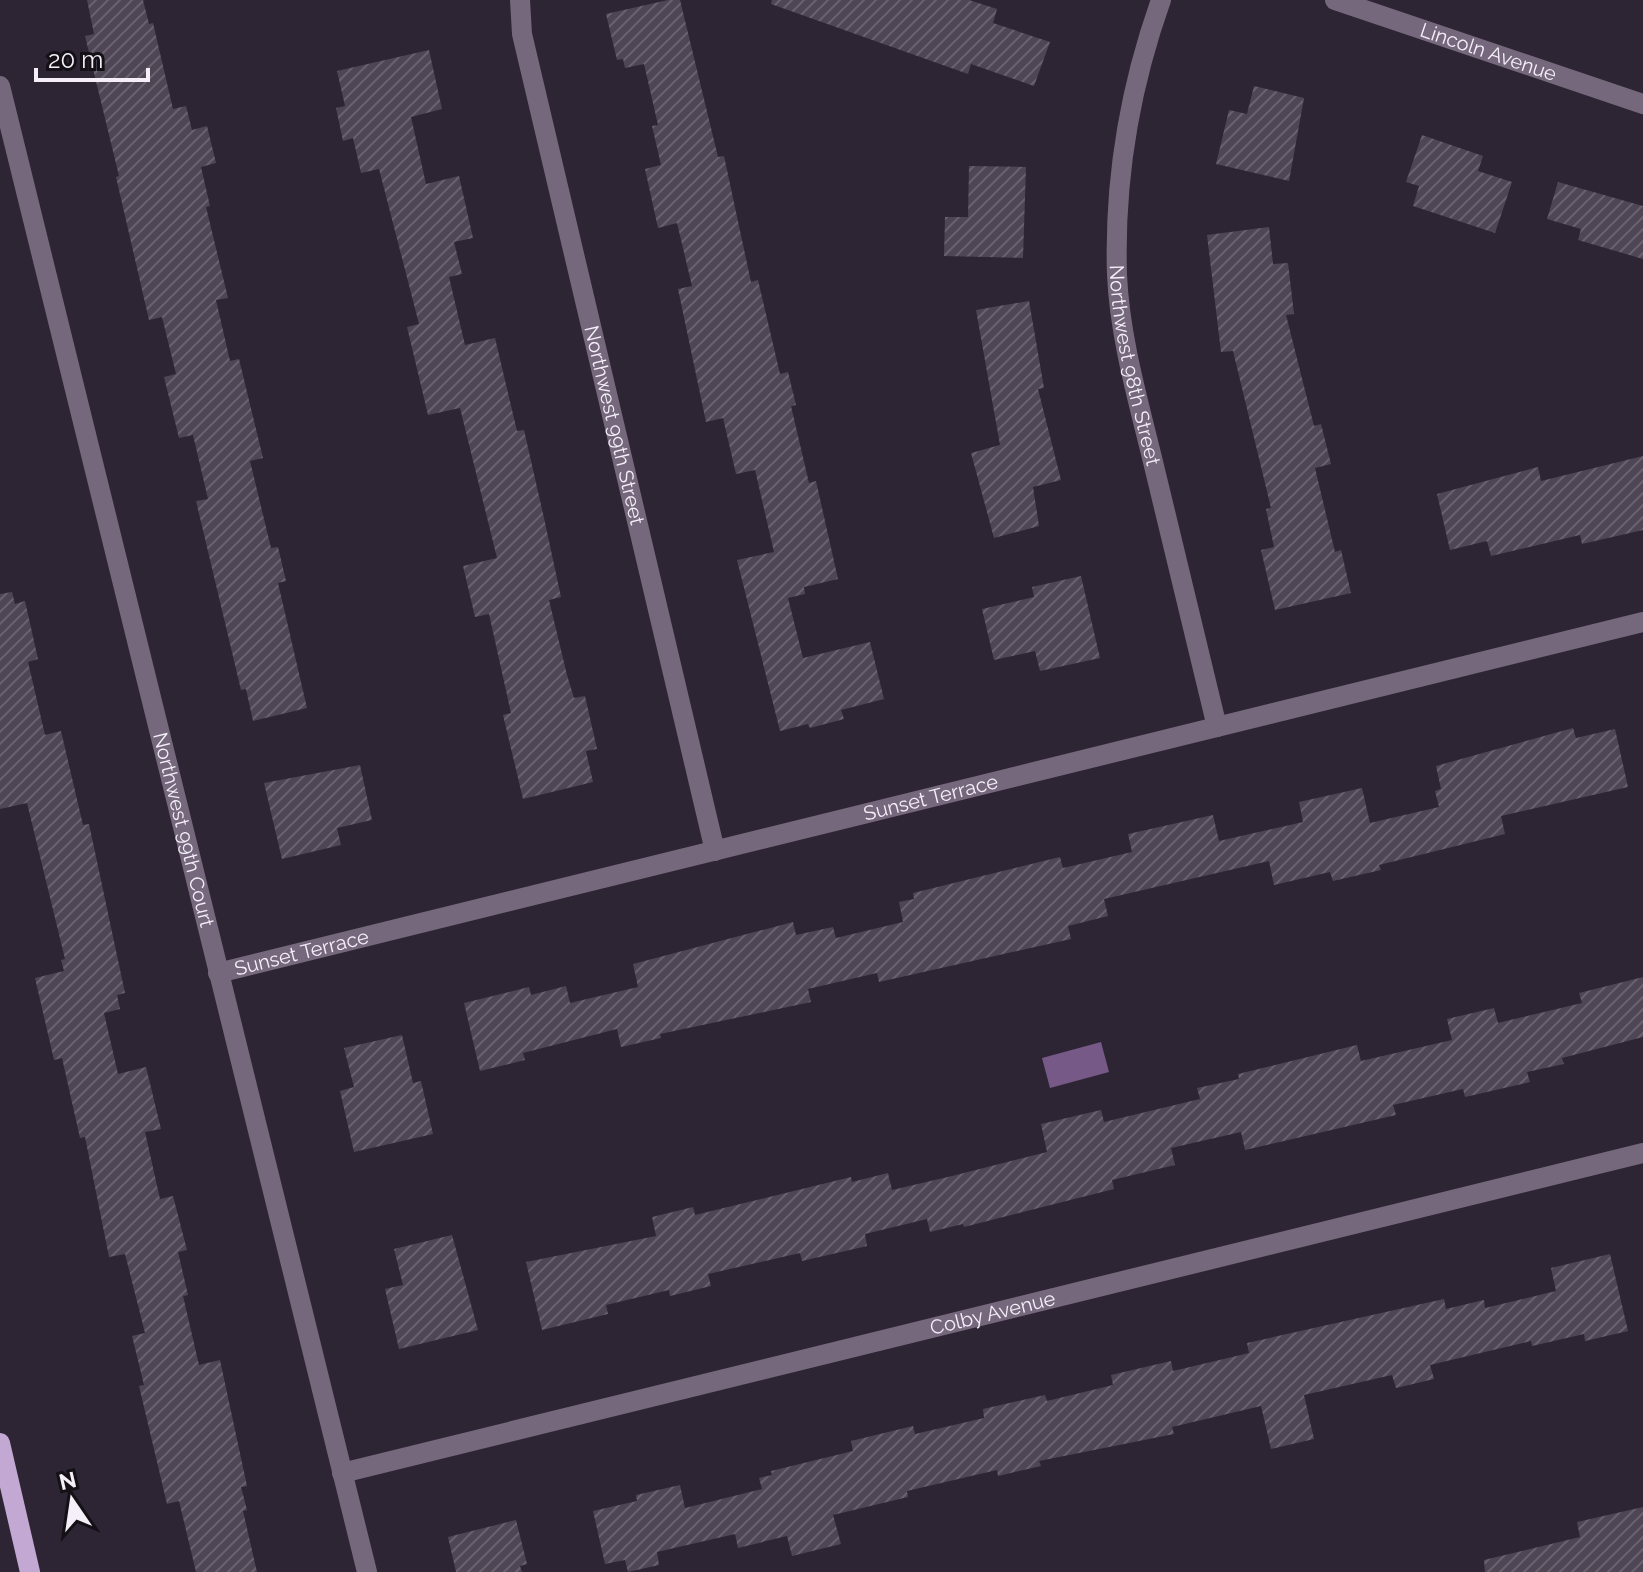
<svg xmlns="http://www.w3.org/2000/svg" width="1643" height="1572" font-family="Raleway,sans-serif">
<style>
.water{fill:#765986}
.building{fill:url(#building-hatch)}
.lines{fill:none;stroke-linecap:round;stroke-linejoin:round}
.minor{stroke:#75687d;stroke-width:20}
.major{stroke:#c2a8d2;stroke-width:20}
.labels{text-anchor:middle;stroke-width:6;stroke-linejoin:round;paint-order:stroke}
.street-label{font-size:20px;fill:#f4eff8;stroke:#131016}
</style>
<defs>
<pattern id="building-hatch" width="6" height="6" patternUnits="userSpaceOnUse" patternTransform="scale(2)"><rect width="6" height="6" fill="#4f4655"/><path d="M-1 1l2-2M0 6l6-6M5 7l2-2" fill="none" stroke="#69616e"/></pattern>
</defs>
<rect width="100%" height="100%" fill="#2d2533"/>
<path class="water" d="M 1101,1042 L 1109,1072 L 1050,1088 L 1042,1058 Z"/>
<path class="building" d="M 87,0 L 143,0 L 149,24 L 153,23 L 173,109 L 186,106 L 192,130 L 207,126 L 216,163 L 201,167 L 210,206 L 206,207 L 228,298 L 216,300 L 230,361 L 239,359 L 263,458 L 250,461 L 271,548 L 278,547 L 286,581 L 278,583 L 307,708 L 253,721 L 246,689 L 241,690 L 196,501 L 208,499 L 193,435 L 179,438 L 164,377 L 176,374 L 162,317 L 149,320 L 116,177 L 119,176 L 85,36 L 94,34 Z
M 668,0 L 680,0 L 718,157 L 724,156 L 751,282 L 758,280 L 780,374 L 788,372 L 796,405 L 791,406 L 809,483 L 816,481 L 838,579 L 804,587 L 805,594 L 788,598 L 803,658 L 870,642 L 884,699 L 841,710 L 844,719 L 810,728 L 808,724 L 780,731 L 737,560 L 774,552 L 755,470 L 736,474 L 723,418 L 706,422 L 678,289 L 692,286 L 677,223 L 658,228 L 645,169 L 661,165 L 652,126 L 658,125 L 644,64 L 625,68 L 623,59 L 617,60 L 606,14 Z
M 772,0 L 969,0 L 997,9 L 993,23 L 1050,42 L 1034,86 L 971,64 L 968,74 L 771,4 Z
M 429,50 L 442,109 L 411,117 L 426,184 L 459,176 L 473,238 L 454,242 L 462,274 L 449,277 L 465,345 L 495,338 L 517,431 L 524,430 L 544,518 L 561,597 L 549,600 L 567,675 L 574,698 L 585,696 L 597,749 L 586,751 L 593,782 L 523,799 L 503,715 L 511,713 L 489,614 L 475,617 L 463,566 L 497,558 L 460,408 L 428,415 L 407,327 L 419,324 L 379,169 L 361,173 L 353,138 L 343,141 L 336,108 L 345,106 L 337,71 Z
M 1254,86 L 1304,98 L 1289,181 L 1216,164 L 1229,110 L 1247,114 Z
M 1422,135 L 1483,156 L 1478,171 L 1512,182 L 1495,233 L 1413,206 L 1419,186 L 1406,182 Z
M 969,166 L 1026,167 L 1023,258 L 944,256 L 945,217 L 968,217 Z
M 1558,182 L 1643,206 L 1643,259 L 1578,240 L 1581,229 L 1547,219 Z
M 1269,227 L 1273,264 L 1288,263 L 1294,314 L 1286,315 L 1314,426 L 1321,424 L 1331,464 L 1315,468 L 1335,552 L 1341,550 L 1351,593 L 1275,610 L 1261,550 L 1274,547 L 1266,509 L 1271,508 L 1233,351 L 1221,352 L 1207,235 Z
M 1029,301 L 1044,388 L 1038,389 L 1061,480 L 1033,487 L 1039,526 L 994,538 L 971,453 L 1000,445 L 976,310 Z
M 1643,456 L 1643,530 L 1582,544 L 1580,535 L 1491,556 L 1487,541 L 1450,550 L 1437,494 L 1538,467 L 1541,481 Z
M 1081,576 L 1100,658 L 1040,671 L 1035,651 L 994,660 L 982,609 L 1034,597 L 1032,587 Z
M 12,592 L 15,604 L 25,601 L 38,659 L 28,662 L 45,735 L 61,731 L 83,825 L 89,824 L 125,993 L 117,995 L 120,1009 L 104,1013 L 118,1074 L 146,1067 L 161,1129 L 145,1132 L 160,1199 L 173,1196 L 187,1250 L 178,1252 L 188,1295 L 183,1296 L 199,1365 L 220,1360 L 247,1486 L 241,1487 L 247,1510 L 243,1511 L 257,1572 L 196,1572 L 179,1501 L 167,1504 L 139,1386 L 144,1385 L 132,1336 L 145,1333 L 125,1254 L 109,1257 L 85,1137 L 80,1138 L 62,1058 L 54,1060 L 35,978 L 64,971 L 61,960 L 65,959 L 27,803 L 0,809 L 0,594 Z
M 1573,728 L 1576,738 L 1615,729 L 1628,787 L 1501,816 L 1505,834 L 1379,865 L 1381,870 L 1333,881 L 1330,872 L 1274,885 L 1269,861 L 1104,899 L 1108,916 L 1068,926 L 1071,939 L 879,982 L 877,973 L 808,989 L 811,1002 L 660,1034 L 661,1038 L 621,1047 L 617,1029 L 523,1053 L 525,1060 L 480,1071 L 464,1003 L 529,987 L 531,995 L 566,986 L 570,1003 L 638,987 L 633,964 L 793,922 L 796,935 L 833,927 L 836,938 L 903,922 L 899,902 L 914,899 L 913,893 L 1060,857 L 1063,868 L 1132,852 L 1128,834 L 1213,815 L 1219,841 L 1303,822 L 1299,802 L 1362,788 L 1370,823 L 1439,807 L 1435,791 L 1441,789 L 1436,766 Z
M 360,765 L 372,820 L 337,828 L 341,845 L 282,859 L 264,783 Z
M 1643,977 L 1643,1037 L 1562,1058 L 1564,1064 L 1527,1072 L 1530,1082 L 1465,1097 L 1463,1089 L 1393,1105 L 1396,1115 L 1245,1150 L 1241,1132 L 1171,1148 L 1175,1165 L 1112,1180 L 1114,1189 L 964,1227 L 963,1224 L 930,1232 L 927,1219 L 865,1234 L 867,1246 L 802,1261 L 800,1253 L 708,1274 L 711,1286 L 670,1296 L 669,1290 L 606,1305 L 608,1314 L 542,1330 L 526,1262 L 656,1236 L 652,1217 L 693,1207 L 695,1215 L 851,1177 L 852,1182 L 888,1173 L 892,1190 L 952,1176 L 1047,1152 L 1041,1124 L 1101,1110 L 1104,1122 L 1200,1099 L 1197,1088 L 1239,1079 L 1238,1074 L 1357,1045 L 1361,1061 L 1452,1040 L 1447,1019 L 1494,1008 L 1498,1023 L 1582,1003 L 1579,993 Z
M 402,1035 L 413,1083 L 421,1081 L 433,1134 L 354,1152 L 340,1091 L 354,1087 L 344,1048 Z
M 452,1235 L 478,1330 L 399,1349 L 385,1289 L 403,1285 L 394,1249 Z
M 1610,1254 L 1628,1331 L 1585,1341 L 1584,1334 L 1532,1346 L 1531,1341 L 1430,1365 L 1434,1379 L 1396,1388 L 1392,1375 L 1304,1395 L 1314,1439 L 1271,1449 L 1261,1406 L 1172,1427 L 1174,1434 L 1039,1461 L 1041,1466 L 998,1476 L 997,1470 L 907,1491 L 908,1497 L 833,1515 L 841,1544 L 792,1556 L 787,1536 L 738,1548 L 735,1534 L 657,1552 L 659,1565 L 628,1572 L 625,1560 L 605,1564 L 593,1511 L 637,1501 L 636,1495 L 680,1485 L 685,1508 L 762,1489 L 759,1478 L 772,1475 L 771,1471 L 853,1451 L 851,1441 L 913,1426 L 915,1434 L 984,1418 L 983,1409 L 1045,1395 L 1047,1401 L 1113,1385 L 1111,1375 L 1171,1361 L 1173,1371 L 1249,1353 L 1247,1343 L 1444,1299 L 1446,1309 L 1484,1300 L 1485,1308 L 1556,1291 L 1551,1268 Z
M 1643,1507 L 1643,1572 L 1485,1572 L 1484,1560 L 1580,1537 L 1577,1522 Z
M 516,1520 L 527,1564 L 520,1566 L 522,1572 L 456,1572 L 448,1537 Z"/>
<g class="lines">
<g class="minor">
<path id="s1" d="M 520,0 L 522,34 L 715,851"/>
<path id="s2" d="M 1161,0 C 1129,90 1114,179 1117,275 C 1120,340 1139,403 1154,466 C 1175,553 1196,640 1217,727"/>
<path id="s3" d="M 1335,0 L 1643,104"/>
<path id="s4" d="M 0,86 L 367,1572"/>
<path id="s5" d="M 218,973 L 1643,622"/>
<path id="s6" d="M 342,1473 L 1643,1153"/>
</g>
<path class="major" d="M 0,1443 L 30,1572"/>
</g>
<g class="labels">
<g class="street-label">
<text dy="7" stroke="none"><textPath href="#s3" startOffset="162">Lincoln Avenue</textPath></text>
<text dy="7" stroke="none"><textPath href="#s2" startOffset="372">Northwest 98th Street</textPath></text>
<text dy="7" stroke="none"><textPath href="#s1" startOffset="436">Northwest 99th Street</textPath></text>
<text dy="7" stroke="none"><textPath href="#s5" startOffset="734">Sunset Terrace</textPath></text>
<text dy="7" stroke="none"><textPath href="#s4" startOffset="766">Northwest 99th Court</textPath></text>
<text dy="7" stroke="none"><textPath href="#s5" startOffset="86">Sunset Terrace</textPath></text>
<text dy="7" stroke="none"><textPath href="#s6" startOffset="670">Colby Avenue</textPath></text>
</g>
</g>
<g transform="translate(72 1500) rotate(347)" stroke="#131016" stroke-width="6" paint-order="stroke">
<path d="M0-6L14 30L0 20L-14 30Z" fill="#f4eff8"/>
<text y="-12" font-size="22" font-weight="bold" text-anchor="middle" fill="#f4eff8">N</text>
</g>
<path d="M36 68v12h112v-12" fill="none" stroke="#f4eff8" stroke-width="4"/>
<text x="48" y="68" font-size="24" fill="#f4eff8" stroke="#131016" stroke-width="6" paint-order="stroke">20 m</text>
</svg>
